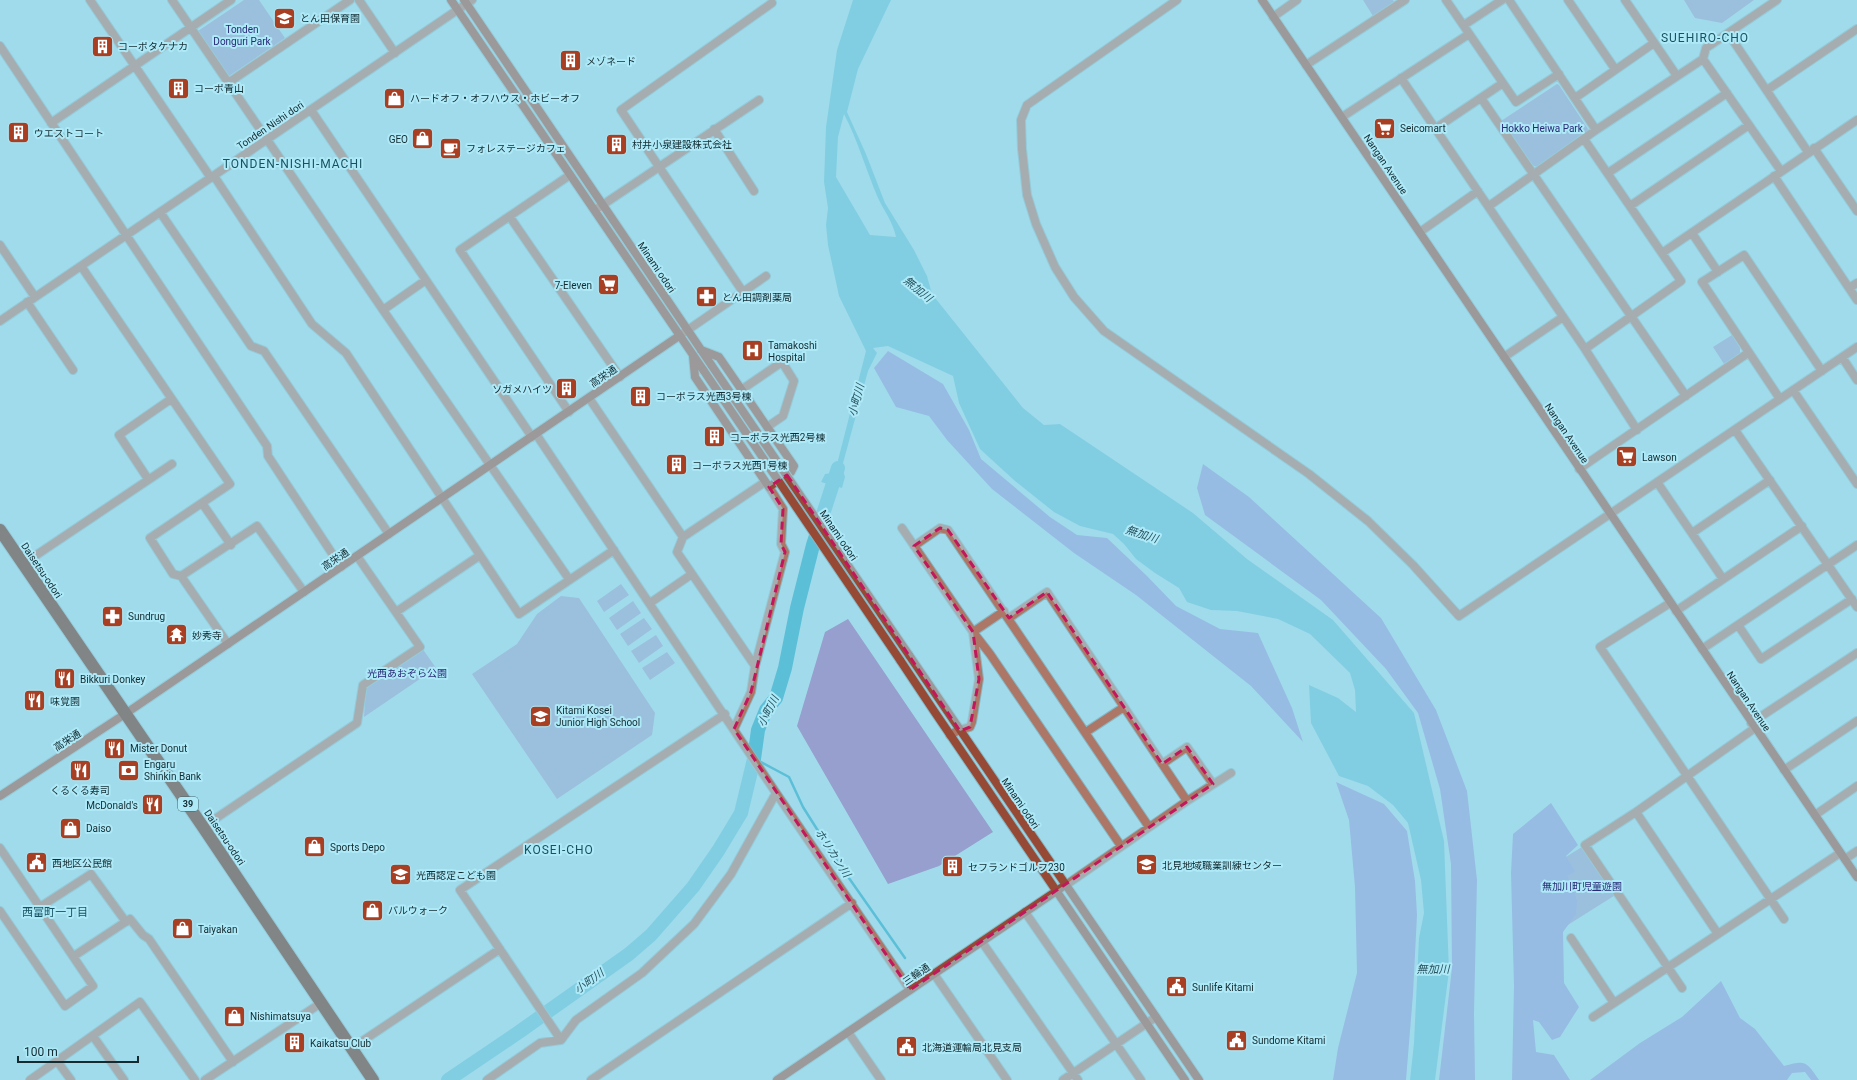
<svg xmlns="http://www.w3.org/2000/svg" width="1857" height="1080" font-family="Roboto,'Noto Sans JP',sans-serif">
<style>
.green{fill:#969fcd}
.forest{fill:#8b97d9}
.water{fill:#5cbfd8;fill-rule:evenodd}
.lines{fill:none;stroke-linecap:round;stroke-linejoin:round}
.stream{stroke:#5cbfd8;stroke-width:2.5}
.river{stroke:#5cbfd8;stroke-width:14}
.street-casing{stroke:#85b8c6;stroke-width:10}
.secondary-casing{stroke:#85b8c6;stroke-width:10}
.highway-casing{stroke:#85b8c6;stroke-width:14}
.street{stroke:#ad7768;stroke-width:8}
.secondary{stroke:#964935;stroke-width:8}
.highway{stroke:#5c1e0d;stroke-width:12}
.secondary-bridge-casing{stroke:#85b8c6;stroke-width:10;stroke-linecap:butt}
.secondary-bridge{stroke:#964935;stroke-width:8}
.marked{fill:none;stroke:#c2185b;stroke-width:3;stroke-dasharray:8 5;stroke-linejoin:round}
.labels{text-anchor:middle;stroke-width:4;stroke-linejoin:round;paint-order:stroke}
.shield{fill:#aee9f8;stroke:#42646d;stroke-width:1}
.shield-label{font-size:9px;font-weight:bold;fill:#132b31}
.poi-label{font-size:10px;fill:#132b31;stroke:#aee9f8;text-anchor:start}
.park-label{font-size:10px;fill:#282976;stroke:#aee9f8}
.street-label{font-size:10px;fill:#132b31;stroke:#aee9f8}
.water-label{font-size:11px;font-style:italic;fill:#28545f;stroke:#aee9f8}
.neighbourhood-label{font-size:11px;fill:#175260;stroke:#aee9f8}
.quarter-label{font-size:12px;letter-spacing:1px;fill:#175260;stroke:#aee9f8}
</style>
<rect width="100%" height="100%" fill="#a1dbeb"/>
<path class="green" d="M 244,0 L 259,0 L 285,38 L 229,76 L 198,31 Z
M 1363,0 L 1393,0 L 1394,2 L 1373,16 Z
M 1684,0 L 1754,0 L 1722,23 L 1695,18 Z
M 1557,84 L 1559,85 L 1588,129 L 1587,132 L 1537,167 L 1532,165 L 1501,121 Z
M 1732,335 L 1740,348 L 1740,353 L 1724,364 L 1713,347 Z
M 621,584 L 629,595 L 604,612 L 597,601 Z
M 561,596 L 579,598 L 655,713 L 652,735 L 557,799 L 472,674 L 517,644 L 537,614 Z
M 633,601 L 641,613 L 617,630 L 609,618 Z
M 644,618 L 652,629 L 628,646 L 620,634 Z
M 848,619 L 993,832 L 939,866 L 888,884 L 797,726 L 825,632 Z
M 656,635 L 663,646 L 639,663 L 631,651 Z
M 422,648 L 436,668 L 364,717 L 366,687 Z
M 667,652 L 675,663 L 650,680 L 642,668 Z
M 1585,845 L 1617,894 L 1563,928 L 1553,865 Z"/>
<path class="forest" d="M 888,351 L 943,384 L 969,430 L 981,459 L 1050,517 L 1077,535 L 1107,538 L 1147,576 L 1176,606 L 1220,629 L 1258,633 L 1292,708 L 1303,742 L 1251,686 L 1136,595 L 1074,553 L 992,489 L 947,440 L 929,416 L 896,407 L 874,368 Z
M 1203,464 L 1249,497 L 1381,618 L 1436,710 L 1467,791 L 1477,880 L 1474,1013 L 1475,1080 L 1439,1080 L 1452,968 L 1451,864 L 1440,789 L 1418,713 L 1386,669 L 1321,600 L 1205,515 L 1197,488 Z
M 1336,782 L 1384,804 L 1407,831 L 1415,881 L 1417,915 L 1413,994 L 1406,1080 L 1333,1080 L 1338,1048 L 1357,973 L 1355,887 L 1349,820 Z
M 1551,803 L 1578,845 L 1566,856 L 1575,871 L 1567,876 L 1572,884 L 1577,901 L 1576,914 L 1563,932 L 1564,983 L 1579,1007 L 1560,1037 L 1552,1040 L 1539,1022 L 1533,1020 L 1536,1052 L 1554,1055 L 1570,1080 L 1512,1080 L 1514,986 L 1511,873 L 1513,834 Z
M 1721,981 L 1740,1018 L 1755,1029 L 1784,1066 C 1806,1060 1806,1061 1819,1080 L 1811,1080 L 1805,1072 L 1792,1073 L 1787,1080 L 1590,1080 L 1640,1043 L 1682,1017 Z"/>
<path class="water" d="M 853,0 L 891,0 L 858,69 L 847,112 L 866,154 L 885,203 L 914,250 L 927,276 L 932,294 L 1023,408 L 1044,425 L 1060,424 L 1193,513 L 1247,559 L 1333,620 L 1414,713 L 1444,841 L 1449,971 L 1435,1080 L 1410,1080 L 1414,1043 L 1419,938 L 1424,913 L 1421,880 L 1408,823 L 1393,805 L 1368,786 L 1339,776 L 1311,723 L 1309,685 L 1338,698 L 1356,712 L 1355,690 L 1350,673 L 1310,634 L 1278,619 L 1237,611 L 1211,610 L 1187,602 L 1179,588 L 1155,573 L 1136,559 L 1124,544 L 1113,534 L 1080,526 L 1054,512 L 1015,481 L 980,449 L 959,403 L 953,376 L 888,346 L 873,348 L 877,353 L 868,371 L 842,467 L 845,477 L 842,488 L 821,482 L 825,474 L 832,473 L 836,468 L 866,351 L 839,296 L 828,245 L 826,225 L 828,208 L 824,182 L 826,127 L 837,50 ZM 844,114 C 858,141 866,170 878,198 C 884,211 893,222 896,237 L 870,235 L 836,177 L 838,137 Z"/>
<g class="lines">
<path class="stream" d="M 757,760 L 789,777 L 803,807 L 837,861 L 905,958"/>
<path class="river" d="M 448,1080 L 519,1032 L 629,954 L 651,935 L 693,887 L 718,851 L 741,813 L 754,759 L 758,730 L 766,710 L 776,698 L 785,668 L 797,608 L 813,545 L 838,468"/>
<defs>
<path id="street" d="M 90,0 L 211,178
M 172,0 L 383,310 L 569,579
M 359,0 L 395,53
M 1177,0 L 1027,105 L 1021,120 L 1022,149 L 1027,195 L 1036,224 L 1055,267 L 1074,297 L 1104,331 L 1309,474 L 1368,521 L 1413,565 L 1459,616 L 1857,347
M 1446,0 L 1516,102 L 1559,74
M 1509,0 L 1596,130
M 1568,0 L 1615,69
M 1625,0 L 1677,76
M 1273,17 L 1297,0
M 1464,25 L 1502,0
M 1728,33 L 1808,152
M 0,46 L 267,446 L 268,456 L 341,567
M 1703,59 L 1781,171
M 1306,65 L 1405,0
M 1401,78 L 1585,349 L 1637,430
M 228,83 L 350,0
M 1767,90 L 1857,29
M 1481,98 L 1686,396
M 1575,98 L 1654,43
M 311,110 L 532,437
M 1342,117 L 1469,34
M 51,123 L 231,0
M 1436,128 L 1503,83
M 714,129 L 754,191
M 1584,139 L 1681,281 L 1585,349
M 1814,148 L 1857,211
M 1608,173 L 1727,93
M 214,176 L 312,324 L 346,353 L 519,614 L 614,550
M 1774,176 L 1857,300
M 1489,206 L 1596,130 L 1703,59 L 1706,48 L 1777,0
M 1630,206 L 1749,125
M 595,210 L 759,100
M 160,212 L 251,346 L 264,351 L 389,534
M 510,217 L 620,377
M 1420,232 L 1478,191
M 1692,233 L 1718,272
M 0,245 L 35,297
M 1662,253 L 1857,120
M 81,266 L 230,484 L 150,538 L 173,574 L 181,576 L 228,644
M 1849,288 L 1857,283
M 743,292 L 621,110 L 772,3
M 27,302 L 73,370
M 383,310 L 426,280
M 0,321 L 472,0
M 679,336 L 766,276
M 1504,357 L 1563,317
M 1842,357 L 1857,380
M 741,390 L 782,362 L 794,381 L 783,416 L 767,427
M 1793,390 L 1857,484
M 589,398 L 683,537 L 765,482
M 1780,399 L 1702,282 L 1744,255 L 1822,371
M 569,412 L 460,250 L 570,175
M 1735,430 L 1857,607
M 536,434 L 776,793 L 910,990
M 1579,469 L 1748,353
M 148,479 L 119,435 L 171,399
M 1657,482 L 1723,579
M 202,503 L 231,545
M 902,528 L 973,632 L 979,679 L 972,722 L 970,727 L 959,730 L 950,735
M 1692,533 L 1770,480
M 683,537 L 677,552 L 755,666 L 751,692 L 734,729
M 914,546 L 940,528 L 948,530 L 1149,827
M 23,564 L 172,464
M 181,576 L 257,526 L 304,592
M 650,603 L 692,574
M 1670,603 L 1600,647 L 1784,919
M 1004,611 L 973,632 L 990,654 L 1121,846
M 1676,611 L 1802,526
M 396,612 L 479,556
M 1009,618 L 1047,592 L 1187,801
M 1738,625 L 1761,659 L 1852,599
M 1702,649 L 1857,545
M 755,666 L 785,552 L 781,544 L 783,509 L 769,487
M 1751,723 L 1857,653
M 1086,732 L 1124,707
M 1162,764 L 1187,747 L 1213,784
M 1784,770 L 1857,721
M 1636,812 L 1718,934
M 1815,815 L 1857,786
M 203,827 L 357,723 L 363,685 L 420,647 L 357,556
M 0,848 L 93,986 L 65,1006 L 0,911
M 1845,859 L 1857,851
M 1066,885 L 1187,801 L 1231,773
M 40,907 L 91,874 L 126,922
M 1025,912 L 1141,1080
M 1571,938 L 1614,1003
M 982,942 L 1078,1080
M 74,956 L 130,919 L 143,935 L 149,939 L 233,1062
M 934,974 L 1007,1080
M 1682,988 L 1585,845 L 1636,812 L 1755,728
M 1593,1017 L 1840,853
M 848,1032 L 881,1080
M 93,1036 L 124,1080
M 561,1040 L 460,890 L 725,714
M 352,1048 L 500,949
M 57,1061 L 71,1080
M 30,1080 L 140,1002 L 195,1080
M 205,1080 L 321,1003
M 487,1080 L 540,1043 L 561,1040 L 576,1020 L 642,973 L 694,924 L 731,874 L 776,793
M 591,1080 L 852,903
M 1063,1080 L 1156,1017"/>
<path id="secondary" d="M 451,0 L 704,371
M 464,0 L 712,366
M 1262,0 L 1857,877
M 693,356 L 695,377 L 769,487 L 791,472 L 794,466 L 719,357 L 701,350
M 909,655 L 1199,1080
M 900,660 L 934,711 L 1185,1080
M 0,796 L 125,714 L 679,336
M 777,1080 L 1061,888"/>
<path id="highway" d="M 0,530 L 203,827 L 373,1080"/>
</defs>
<use href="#street" class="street-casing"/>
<use href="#secondary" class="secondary-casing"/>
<use href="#highway" class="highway-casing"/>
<use href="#street" class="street"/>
<use href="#secondary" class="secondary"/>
<use href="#highway" class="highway"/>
<defs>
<path id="secondary-bridge" d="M 712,366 L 909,655
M 704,371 L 900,660"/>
</defs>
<use href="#secondary-bridge" class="secondary-bridge-casing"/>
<use href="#secondary-bridge" class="secondary-bridge"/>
</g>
<path d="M0 0H1857V1080H0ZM 787,475 L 960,731 L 970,727 L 979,679 L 973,632 L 914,546 L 940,528 L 948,530 L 1009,618 L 1047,592 L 1162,764 L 1187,747 L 1213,784 L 910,990 L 734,729 L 751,692 L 785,552 L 781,544 L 783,509 L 769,487 Z" fill="#a1dbeb" fill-opacity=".55" fill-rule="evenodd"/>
<path class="marked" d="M 787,475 L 960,731 L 970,727 L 979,679 L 973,632 L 914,546 L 940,528 L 948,530 L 1009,618 L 1047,592 L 1162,764 L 1187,747 L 1213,784 L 910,990 L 734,729 L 751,692 L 785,552 L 781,544 L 783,509 L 769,487 Z"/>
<defs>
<symbol id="school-square" viewBox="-11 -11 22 22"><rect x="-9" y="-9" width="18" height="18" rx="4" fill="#a83f23" stroke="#aee9f8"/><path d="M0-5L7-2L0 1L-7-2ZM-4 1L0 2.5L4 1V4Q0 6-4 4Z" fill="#fff"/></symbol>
<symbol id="building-square" viewBox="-11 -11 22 22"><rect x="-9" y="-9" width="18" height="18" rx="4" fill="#a83f23" stroke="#aee9f8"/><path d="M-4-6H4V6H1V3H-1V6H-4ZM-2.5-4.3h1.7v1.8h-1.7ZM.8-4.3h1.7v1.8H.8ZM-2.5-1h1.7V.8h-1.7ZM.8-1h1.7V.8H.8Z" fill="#fff"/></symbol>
<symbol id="shop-square" viewBox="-11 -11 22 22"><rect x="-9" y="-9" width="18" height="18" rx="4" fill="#a83f23" stroke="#aee9f8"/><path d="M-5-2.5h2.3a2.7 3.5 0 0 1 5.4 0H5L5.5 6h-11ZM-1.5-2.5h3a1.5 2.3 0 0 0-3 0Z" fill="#fff"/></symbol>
<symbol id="supermarket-square" viewBox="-11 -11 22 22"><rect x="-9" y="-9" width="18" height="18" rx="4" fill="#a83f23" stroke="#aee9f8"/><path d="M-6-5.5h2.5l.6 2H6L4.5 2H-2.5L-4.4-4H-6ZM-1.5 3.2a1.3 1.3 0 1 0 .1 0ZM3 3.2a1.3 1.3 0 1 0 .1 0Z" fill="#fff"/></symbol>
<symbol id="cafe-square" viewBox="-11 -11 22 22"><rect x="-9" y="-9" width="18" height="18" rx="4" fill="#a83f23" stroke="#aee9f8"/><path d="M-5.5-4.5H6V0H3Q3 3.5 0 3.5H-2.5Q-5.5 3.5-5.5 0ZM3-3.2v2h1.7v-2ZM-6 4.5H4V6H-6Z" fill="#fff"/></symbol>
<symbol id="pharmacy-square" viewBox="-11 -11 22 22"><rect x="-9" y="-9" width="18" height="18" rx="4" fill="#a83f23" stroke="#aee9f8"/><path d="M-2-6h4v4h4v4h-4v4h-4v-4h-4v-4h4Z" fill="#fff"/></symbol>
<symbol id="hospital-square" viewBox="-11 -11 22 22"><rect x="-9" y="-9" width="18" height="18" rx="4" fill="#a83f23" stroke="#aee9f8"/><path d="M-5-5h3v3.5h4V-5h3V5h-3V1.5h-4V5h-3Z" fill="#fff"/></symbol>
<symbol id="temple-square" viewBox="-11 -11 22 22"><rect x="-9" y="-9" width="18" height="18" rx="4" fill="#a83f23" stroke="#aee9f8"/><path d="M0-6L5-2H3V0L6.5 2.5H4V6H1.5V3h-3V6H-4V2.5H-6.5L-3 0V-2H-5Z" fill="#fff"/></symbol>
<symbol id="restaurant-square" viewBox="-11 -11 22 22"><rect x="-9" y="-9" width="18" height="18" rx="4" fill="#a83f23" stroke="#aee9f8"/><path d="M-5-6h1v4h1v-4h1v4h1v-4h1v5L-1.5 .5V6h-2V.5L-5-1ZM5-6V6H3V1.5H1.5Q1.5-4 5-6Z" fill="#fff"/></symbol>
<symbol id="bank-square" viewBox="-11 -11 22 22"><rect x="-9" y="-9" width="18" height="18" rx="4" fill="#a83f23" stroke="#aee9f8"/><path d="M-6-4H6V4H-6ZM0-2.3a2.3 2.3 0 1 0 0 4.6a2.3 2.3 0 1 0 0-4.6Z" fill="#fff"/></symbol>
<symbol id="civic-square" viewBox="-11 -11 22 22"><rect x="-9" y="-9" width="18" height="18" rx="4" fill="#a83f23" stroke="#aee9f8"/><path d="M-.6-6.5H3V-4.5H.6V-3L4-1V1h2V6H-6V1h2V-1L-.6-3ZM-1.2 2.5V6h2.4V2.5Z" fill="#fff"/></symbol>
<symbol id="university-square" viewBox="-11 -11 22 22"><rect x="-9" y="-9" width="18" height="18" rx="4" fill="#a83f23" stroke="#aee9f8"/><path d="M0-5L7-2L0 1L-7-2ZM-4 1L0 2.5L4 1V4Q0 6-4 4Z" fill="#fff"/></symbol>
</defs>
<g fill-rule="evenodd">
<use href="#school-square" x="272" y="6" width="25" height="25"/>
<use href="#building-square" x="90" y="34" width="25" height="25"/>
<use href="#building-square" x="558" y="48" width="25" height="25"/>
<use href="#building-square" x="166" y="76" width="25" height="25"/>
<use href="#shop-square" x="382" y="86" width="25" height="25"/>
<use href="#supermarket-square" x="1372" y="116" width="25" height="25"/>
<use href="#building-square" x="6" y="120" width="25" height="25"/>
<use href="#shop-square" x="410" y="126" width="25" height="25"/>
<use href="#building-square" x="604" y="132" width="25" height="25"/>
<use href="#cafe-square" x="438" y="136" width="25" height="25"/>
<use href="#supermarket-square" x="596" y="272" width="25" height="25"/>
<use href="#pharmacy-square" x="694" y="284" width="25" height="25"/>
<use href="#hospital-square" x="740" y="338" width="25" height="25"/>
<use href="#building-square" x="554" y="376" width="25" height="25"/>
<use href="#building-square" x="628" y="384" width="25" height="25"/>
<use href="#building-square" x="702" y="424" width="25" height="25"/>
<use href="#supermarket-square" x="1614" y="444" width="25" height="25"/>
<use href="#building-square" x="664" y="452" width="25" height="25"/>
<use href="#pharmacy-square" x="100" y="604" width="25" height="25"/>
<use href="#temple-square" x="164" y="622" width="25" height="25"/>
<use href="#restaurant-square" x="52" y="666" width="25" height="25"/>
<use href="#restaurant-square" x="22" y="688" width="25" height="25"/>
<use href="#school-square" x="528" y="704" width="25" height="25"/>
<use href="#restaurant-square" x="102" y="736" width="25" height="25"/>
<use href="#restaurant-square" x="68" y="758" width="25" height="25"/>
<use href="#bank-square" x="116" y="758" width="25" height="25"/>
<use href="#restaurant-square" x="140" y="792" width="25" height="25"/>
<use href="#shop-square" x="58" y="816" width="25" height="25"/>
<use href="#shop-square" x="302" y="834" width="25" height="25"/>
<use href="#civic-square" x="24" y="850" width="25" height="25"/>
<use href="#university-square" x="1134" y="852" width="25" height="25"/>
<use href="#building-square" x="940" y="854" width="25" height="25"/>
<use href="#school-square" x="388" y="862" width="25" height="25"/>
<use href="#shop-square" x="360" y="898" width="25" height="25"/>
<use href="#shop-square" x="170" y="916" width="25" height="25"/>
<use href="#civic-square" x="1164" y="974" width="25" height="25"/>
<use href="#shop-square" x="222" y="1004" width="25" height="25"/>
<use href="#civic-square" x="1224" y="1028" width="25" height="25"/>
<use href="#building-square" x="282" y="1030" width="25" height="25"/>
<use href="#civic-square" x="894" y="1034" width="25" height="25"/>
</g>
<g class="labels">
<rect class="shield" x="178" y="797" width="20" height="14" rx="3"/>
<g class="shield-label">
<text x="188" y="807">39</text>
</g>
<g class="poi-label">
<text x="300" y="22">とん田保育園</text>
<text x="118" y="50">コーポタケナカ</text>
<text x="586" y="65">メゾネード</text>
<text x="194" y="92">コーポ青山</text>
<text x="410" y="102">ハードオフ・オフハウス・ホビーオフ</text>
<text x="1400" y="132">Seicomart</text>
<text x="34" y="137">ウエストコート</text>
<text x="408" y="143" text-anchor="end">GEO</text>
<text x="632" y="148">村井小泉建設株式会社</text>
<text x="466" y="152">フォレステージカフェ</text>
<text x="592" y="289" text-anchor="end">7-Eleven</text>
<text x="722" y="301">とん田調剤薬局</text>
<text x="768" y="349">Tamakoshi<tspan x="768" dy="12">Hospital</tspan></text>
<text x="552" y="393" text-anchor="end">ソガメハイツ</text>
<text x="656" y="400">コーポラス光西3号棟</text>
<text x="730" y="441">コーポラス光西2号棟</text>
<text x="1642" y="461">Lawson</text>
<text x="692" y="469">コーポラス光西1号棟</text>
<text x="128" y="620">Sundrug</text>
<text x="192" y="639">妙秀寺</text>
<text x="80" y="683">Bikkuri Donkey</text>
<text x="50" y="705">味覚園</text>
<text x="556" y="714">Kitami Kosei<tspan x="556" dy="12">Junior High School</tspan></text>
<text x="130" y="752">Mister Donut</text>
<text x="144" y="768">Engaru<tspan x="144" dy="12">Shinkin Bank</tspan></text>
<text x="80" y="794" text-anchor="middle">くるくる寿司</text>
<text x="138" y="809" text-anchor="end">McDonald's</text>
<text x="86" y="832">Daiso</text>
<text x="330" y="851">Sports Depo</text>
<text x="52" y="867">西地区公民館</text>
<text x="1162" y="869">北見地域職業訓練センター</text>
<text x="968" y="871">セフランドゴルフ230</text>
<text x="416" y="879">光西認定こども園</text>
<text x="388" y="914">パルウォーク</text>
<text x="198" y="933">Taiyakan</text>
<text x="1192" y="991">Sunlife Kitami</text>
<text x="250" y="1020">Nishimatsuya</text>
<text x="1252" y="1044">Sundome Kitami</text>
<text x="310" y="1047">Kaikatsu Club</text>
<text x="922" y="1051">北海道運輸局北見支局</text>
</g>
<g class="park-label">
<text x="242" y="33">Tonden<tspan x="242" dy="12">Donguri Park</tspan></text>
<text x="1542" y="132">Hokko Heiwa Park</text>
<text x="407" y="677">光西あおぞら公園</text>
<text x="1582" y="890">無加川町児童遊園</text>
</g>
<g class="street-label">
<text transform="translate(270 125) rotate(-34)" y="4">Tonden Nishi dori</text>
<text transform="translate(1386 164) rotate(56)" y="4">Nangan Avenue</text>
<text transform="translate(657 267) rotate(56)" y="4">Minami odori</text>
<text transform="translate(603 376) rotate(-34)" y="4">高栄通</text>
<text transform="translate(1567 433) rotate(56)" y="4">Nangan Avenue</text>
<text transform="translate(839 535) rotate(56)" y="4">Minami odori</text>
<text transform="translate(335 559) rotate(-34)" y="4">高栄通</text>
<text transform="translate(42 570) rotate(56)" y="4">Daisetsu-odori</text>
<text transform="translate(1749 701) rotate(56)" y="4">Nangan Avenue</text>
<text transform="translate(67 740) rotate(-33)" y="4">高栄通</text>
<text transform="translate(1021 803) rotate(56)" y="4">Minami odori</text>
<text transform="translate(225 837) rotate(56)" y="4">Daisetsu-odori</text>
<text transform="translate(916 974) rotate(-34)" y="4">三輪通</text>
</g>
<g class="water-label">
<text transform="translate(918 289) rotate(39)" y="4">無加川</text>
<text transform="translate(856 400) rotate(-75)" y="4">小町川</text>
<text transform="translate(1142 534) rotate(18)" y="4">無加川</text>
<text transform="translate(768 711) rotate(-63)" y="4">小町川</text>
<text transform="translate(833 853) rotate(57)" y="4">ホリカン川</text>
<text x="1433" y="973">無加川</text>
<text transform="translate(589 981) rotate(-36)" y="4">小町川</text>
</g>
<g class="neighbourhood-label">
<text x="55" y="916">西富町一丁目</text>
</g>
<g class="quarter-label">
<text x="1705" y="42">SUEHIRO-CHO</text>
<text x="293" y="168">TONDEN-NISHI-MACHI</text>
<text x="559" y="854">KOSEI-CHO</text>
</g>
</g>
<path d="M18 1056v6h120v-6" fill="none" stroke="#132b31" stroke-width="2"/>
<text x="24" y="1056" font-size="12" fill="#132b31" stroke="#aee9f8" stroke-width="3" paint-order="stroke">100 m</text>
</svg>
